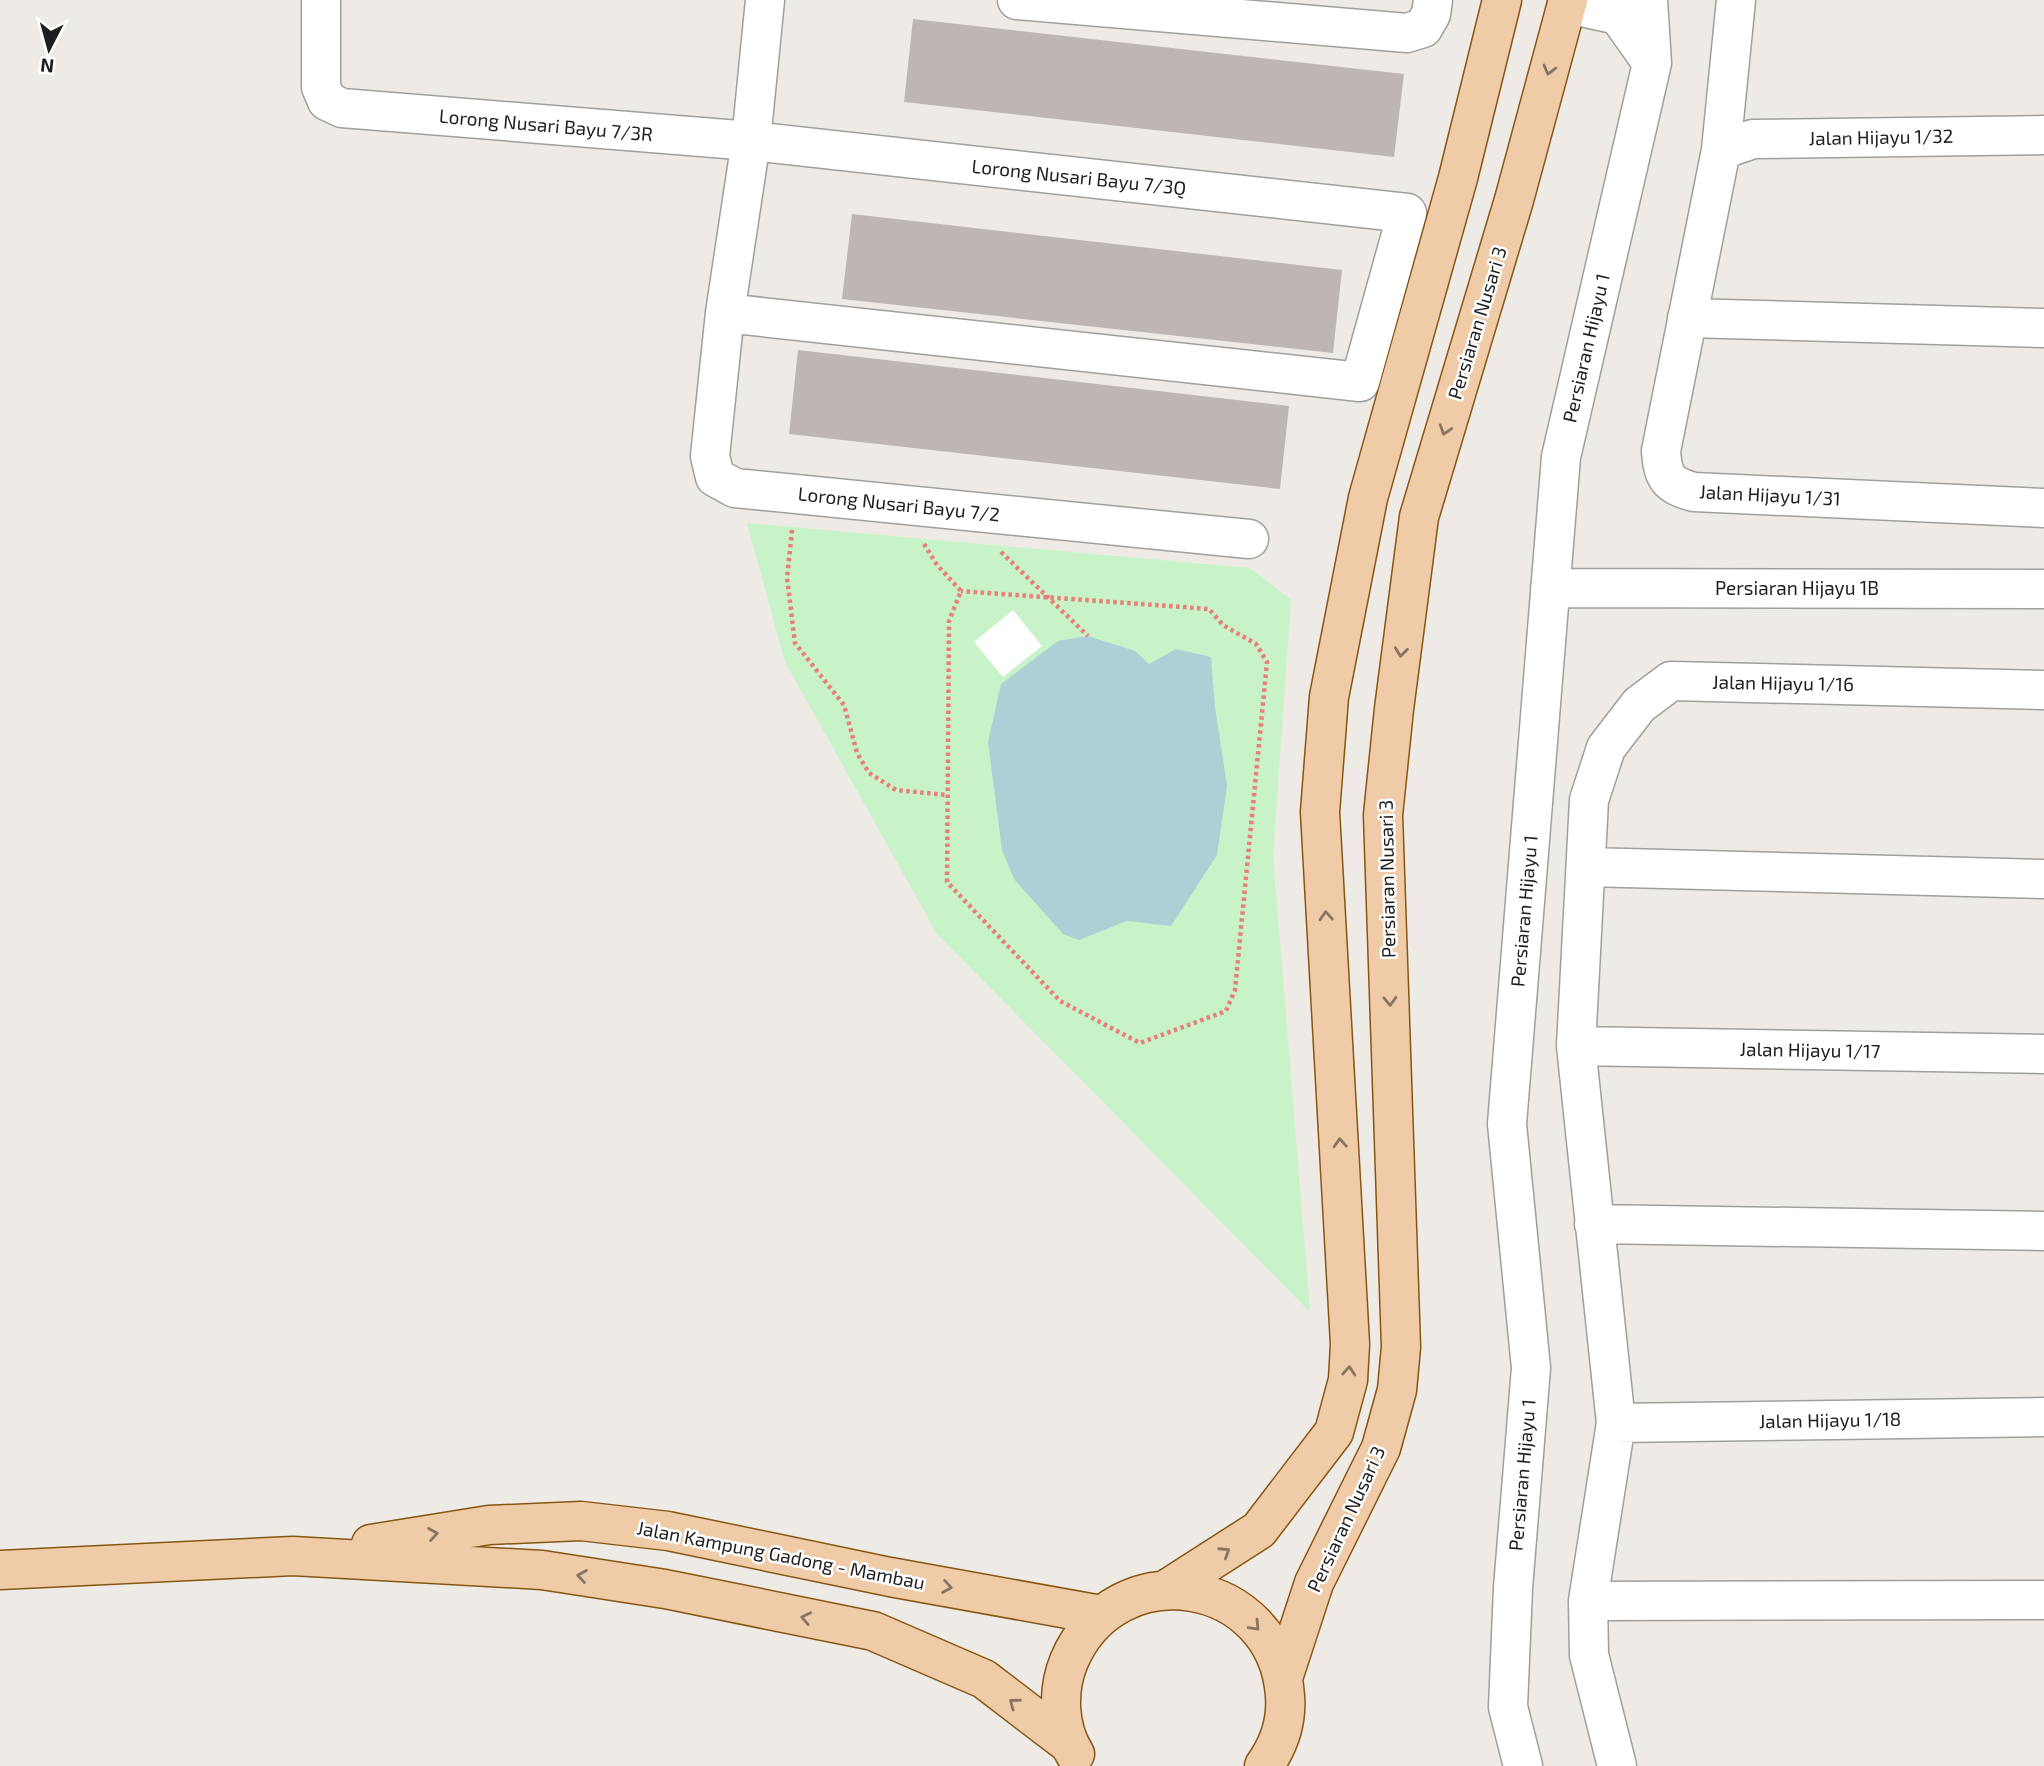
<svg xmlns="http://www.w3.org/2000/svg" width="2044" height="1766" font-family="'Exo 2',sans-serif">
<style>
.park{fill:#c8f3c8}
.water{fill:#abd0d6}
.pier{fill:#fff}
.building{fill:#beb6b3}
.lines{fill:none;stroke-linecap:round;stroke-linejoin:round}
.minor-casing{stroke:#9f9f9f;stroke-width:41}
.major-casing{stroke:#865612;stroke-width:41}
.path{stroke:#e97e7c;stroke-width:4.5;stroke-dasharray:3.5 3.5;stroke-linecap:butt}
.minor{stroke:#fff;stroke-width:38}
.major{stroke:#f0cba8;stroke-width:38}
.oneway{stroke:#877463}
.labels{text-anchor:middle;stroke-width:5;stroke-linejoin:round;paint-order:stroke}
.street-label{font-size:19px;fill:#1e1e1e;stroke:#fff}
</style>
<rect width="100%" height="100%" fill="#eeebe6"/>
<path class="park" d="M 747,523 L 1250,568 L 1291,600 L 1273,855 L 1310,1312 L 937,934 L 785,662 Z"/>
<path class="water" d="M 1088,636 L 1135,651 L 1149,664 L 1176,649 L 1211,657 L 1215,707 L 1227,786 L 1217,855 L 1171,926 L 1127,921 L 1079,940 L 1063,934 L 1014,879 L 1002,850 L 988,742 L 1001,684 L 1058,641 Z"/>
<path class="pier" d="M 1013,610 L 1042,646 L 1003,677 L 974,642 Z"/>
<path class="building" d="M 913,19 L 1404,74 L 1394,157 L 904,102 Z
M 852,214 L 1342,270 L 1333,353 L 842,299 Z
M 798,350 L 1289,406 L 1280,489 L 789,434 Z"/>
<g class="lines">
<defs>
<path id="minor" d="M 321,0 L 321,87 L 327,101 L 342,108 L 751,141 L 1407,213 L 1360,382 L 725,313
M 765,0 L 751,141 L 725,313 L 710,456 L 715,477 L 735,488 L 1249,539
M 1017,0 L 1407,33 L 1423,28 L 1431,14 L 1433,0
M 1736,0 L 1721,150 L 1661,451 C 1663,478 1668,485 1694,492 L 2044,508
M 1567,4 L 1618,15 L 1652,63
M 1721,150 L 1753,139 L 2044,135
M 1687,318 L 2044,328
M 1550,588 L 2044,589
M 1586,867 L 2044,879
M 1576,1046 L 2044,1054
M 1594,1224 L 2044,1231
M 1616,1423 L 2044,1417
M 1588,1601 L 2044,1600
M 1523,1766 L 1508,1707 L 1513,1588 L 1531,1368 L 1507,1124 L 1561,457 L 1652,63 L 1648,0
M 1617,1766 L 1589,1655 L 1588,1601 L 1616,1423 L 1576,1046 L 1589,800 L 1606,748 L 1639,705 L 1671,681 L 2044,690"/>
<path id="major" d="M 371,1544 L 489,1525 L 581,1521 L 668,1531 L 890,1577 L 1101,1615
M 0,1570 L 293,1556 L 542,1570 L 665,1589 L 873,1631 L 984,1679 L 1069,1744
M 1167,1589 L 1259,1530 L 1334,1432 L 1348,1380 L 1350,1344 L 1320,812 L 1329,697 L 1368,498 L 1458,178 L 1502,0
M 1284,1675 L 1314,1583 L 1381,1448 L 1397,1390 L 1401,1347 L 1383,815 L 1394,709 L 1419,517 L 1514,200 L 1568,0
M 1075,1754 C 1058,1727 1057,1690 1069,1661 C 1116,1550 1277,1576 1285,1696 C 1287,1722 1279,1745 1264,1766"/>
</defs>
<use href="#minor" class="minor-casing"/>
<use href="#major" class="major-casing"/>
<path class="path" d="M 792,530 L 787,578 L 795,643 L 844,705 L 857,753 L 869,773 L 896,790 L 946,795
M 924,544 L 937,565 L 961,591 L 949,621 L 947,882 L 1060,1001 L 1140,1043 L 1226,1011 L 1235,990 L 1267,662 L 1256,644 L 1223,625 L 1209,609 L 961,591
M 1001,552 L 1088,636"/>
<use href="#minor" class="minor"/>
<use href="#major" class="major"/>
</g>
<defs><path id="oneway-chevron" d="M-2-3.5L2.5 0L-2 3.5" fill="none" stroke-width="1.6" stroke-linecap="round" stroke-linejoin="round" transform="scale(1.75)"/></defs>
<g class="oneway">
<use href="#oneway-chevron" transform="translate(1549 70) rotate(105)"/>
<use href="#oneway-chevron" transform="translate(1445 430) rotate(107)"/>
<use href="#oneway-chevron" transform="translate(1401 652) rotate(97)"/>
<use href="#oneway-chevron" transform="translate(1326 916) rotate(-93)"/>
<use href="#oneway-chevron" transform="translate(1390 1001) rotate(88)"/>
<use href="#oneway-chevron" transform="translate(1340 1143) rotate(-93)"/>
<use href="#oneway-chevron" transform="translate(1349 1371) rotate(-86)"/>
<use href="#oneway-chevron" transform="translate(433 1534) rotate(-9)"/>
<use href="#oneway-chevron" transform="translate(1225 1552) rotate(-33)"/>
<use href="#oneway-chevron" transform="translate(582 1576) rotate(-171)"/>
<use href="#oneway-chevron" transform="translate(947 1587) rotate(10)"/>
<use href="#oneway-chevron" transform="translate(806 1618) rotate(-168)"/>
<use href="#oneway-chevron" transform="translate(1255 1626) rotate(46)"/>
<use href="#oneway-chevron" transform="translate(1014 1703) rotate(-143)"/>
</g>
<g class="labels">
<g class="street-label">
<text transform="translate(546 125) rotate(5)" y="7">Lorong Nusari Bayu 7/3R</text>
<text transform="translate(1881 137) rotate(-1)" y="7">Jalan Hijayu 1/32</text>
<text transform="translate(1079 177) rotate(6)" y="7">Lorong Nusari Bayu 7/3Q</text>
<text transform="translate(1477 323) rotate(-73)" y="7">Persiaran Nusari 3</text>
<text transform="translate(1586 348) rotate(-77)" y="7">Persiaran Hijayu 1</text>
<text transform="translate(1770 495) rotate(3)" y="7">Jalan Hijayu 1/31</text>
<text transform="translate(899 504) rotate(6)" y="7">Lorong Nusari Bayu 7/2</text>
<text x="1797" y="595">Persiaran Hijayu 1B</text>
<text transform="translate(1783 683) rotate(1)" y="7">Jalan Hijayu 1/16</text>
<text transform="translate(1387 879) rotate(-91)" y="7">Persiaran Nusari 3</text>
<text transform="translate(1524 911) rotate(-85)" y="7">Persiaran Hijayu 1</text>
<text transform="translate(1810 1050) rotate(1)" y="7">Jalan Hijayu 1/17</text>
<text transform="translate(1830 1420) rotate(-1)" y="7">Jalan Hijayu 1/18</text>
<text transform="translate(1522 1475) rotate(-85)" y="7">Persiaran Hijayu 1</text>
<text transform="translate(1346 1519) rotate(-65)" y="7">Persiaran Nusari 3</text>
<text transform="translate(781 1555) rotate(11)" y="7">Jalan Kampung Gadong - Mambau</text>
</g>
</g>
<g transform="translate(49 49) rotate(186)" stroke="#ffffff" stroke-width="5" paint-order="stroke">
<path d="M0-5L12 26L0 18L-12 26Z" fill="#1e1e1e"/>
<text y="-10" font-size="19" font-weight="bold" text-anchor="middle" fill="#1e1e1e">N</text>
</g>
</svg>
